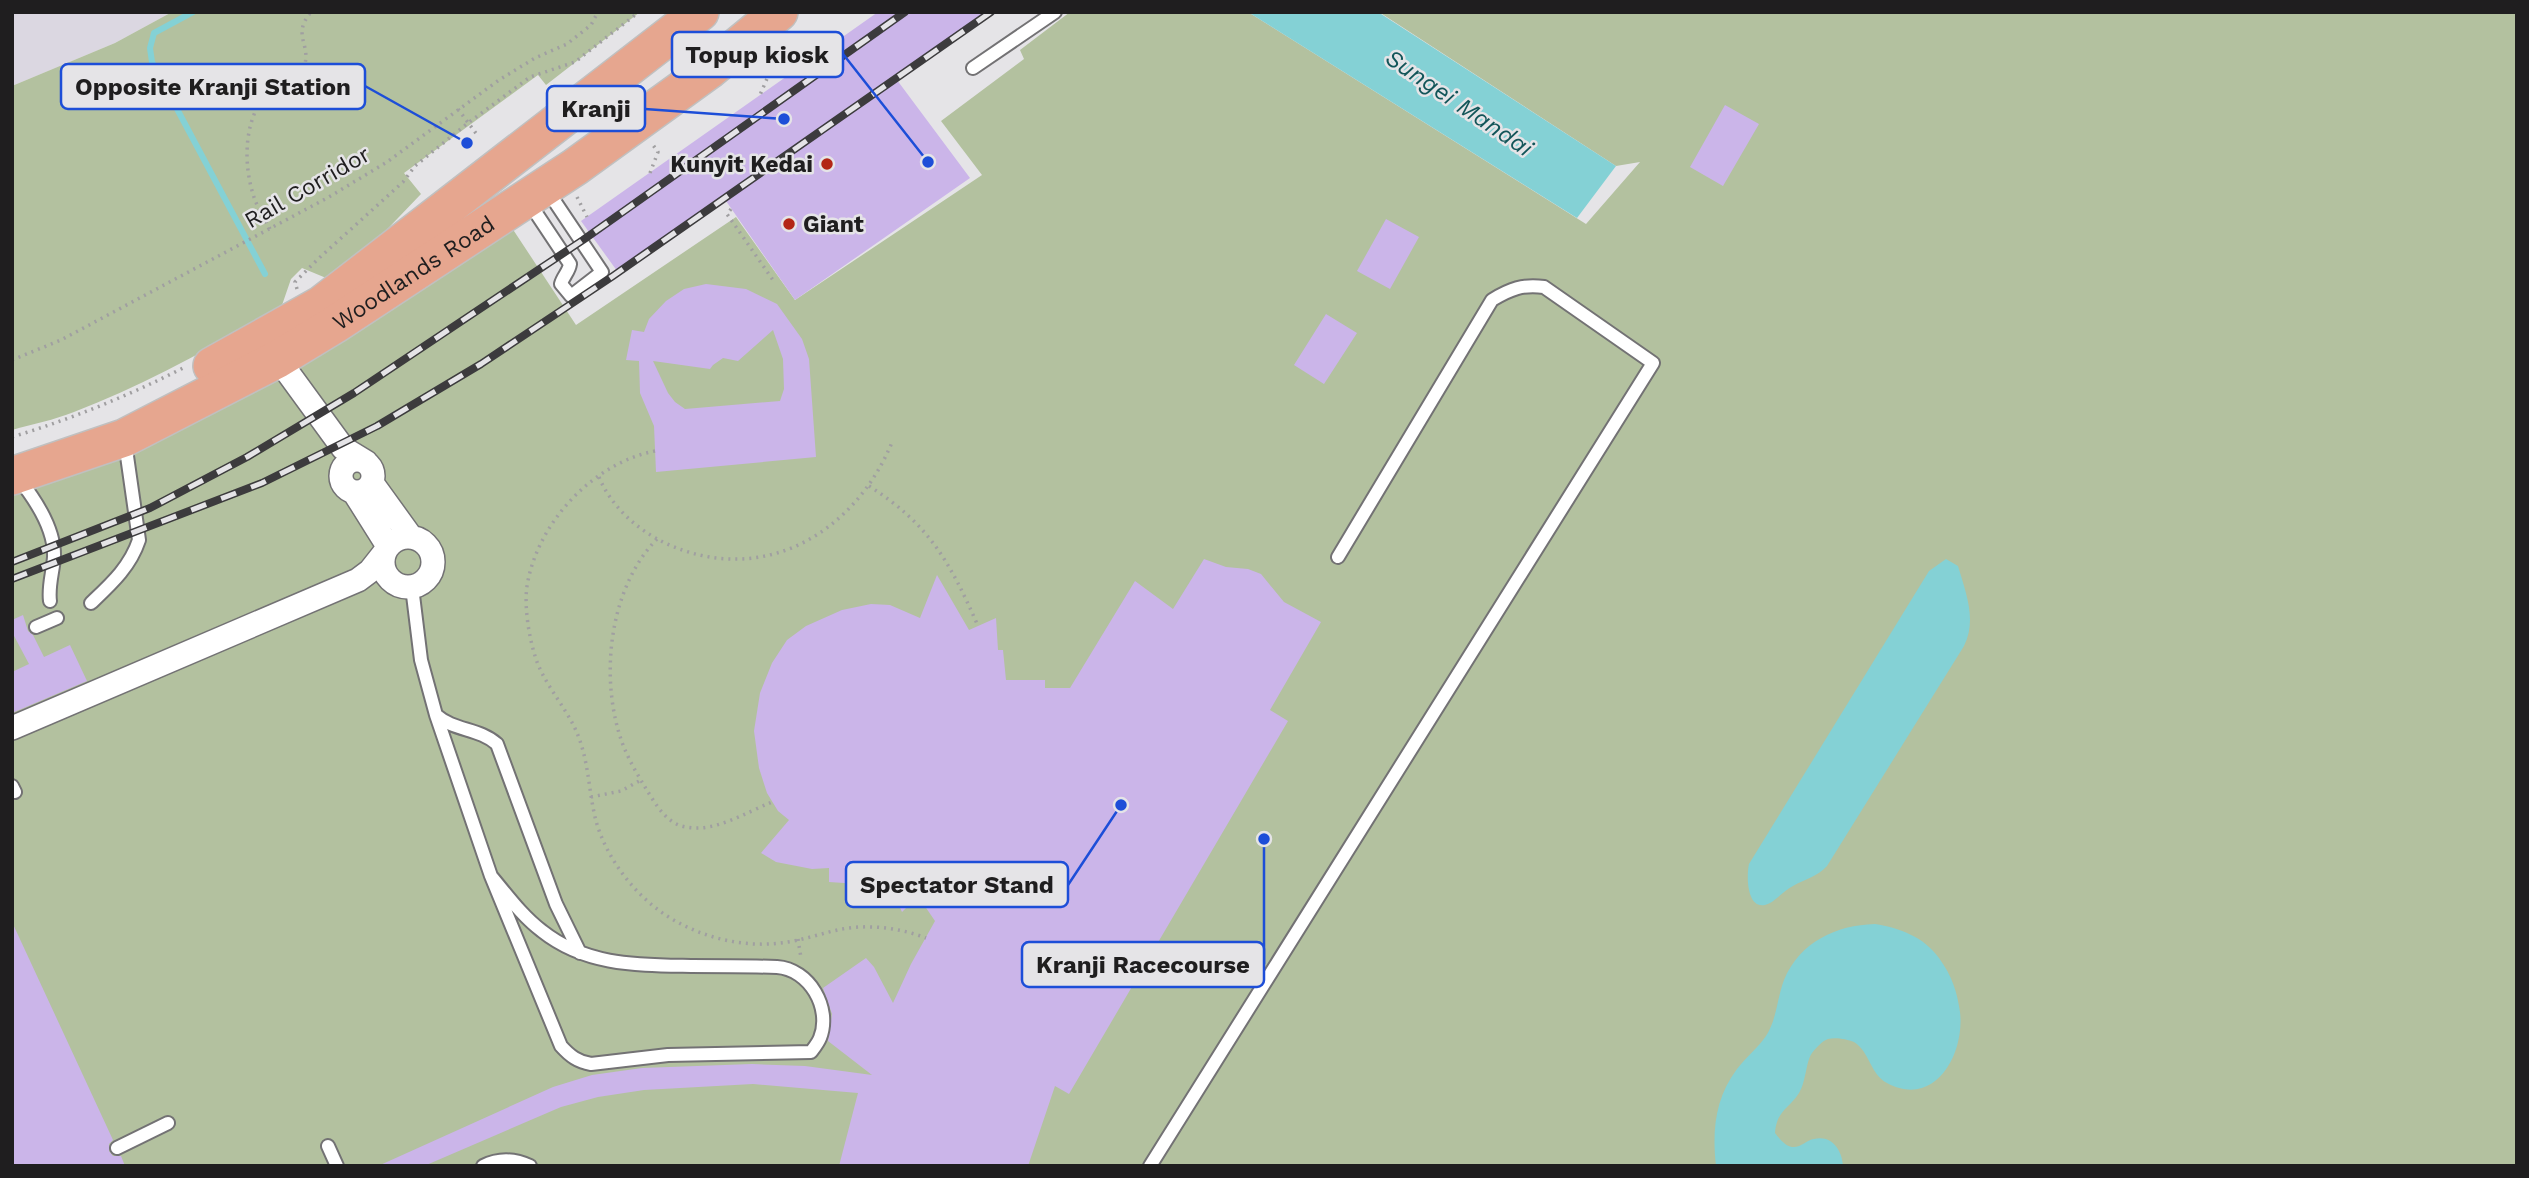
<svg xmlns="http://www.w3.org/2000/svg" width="2529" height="1178" font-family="'Work Sans',sans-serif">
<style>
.built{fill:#dbd7e1}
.green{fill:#b3c19f}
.water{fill:#84d1d5}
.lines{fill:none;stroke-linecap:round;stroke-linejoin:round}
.stream{stroke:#84d1d5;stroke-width:6}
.building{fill:#cbb5e9;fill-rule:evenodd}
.lane-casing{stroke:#737274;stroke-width:16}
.street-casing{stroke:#737274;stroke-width:26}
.primary-casing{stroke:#c0c0c0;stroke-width:40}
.path{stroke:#a09fa1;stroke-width:3.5;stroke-dasharray:2 5;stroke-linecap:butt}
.lane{stroke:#fff;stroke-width:12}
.street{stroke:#fff;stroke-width:23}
.primary{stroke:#e6a68f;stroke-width:37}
.rail-casing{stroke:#3c3b3d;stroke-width:8}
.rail{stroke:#e5e4e7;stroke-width:5;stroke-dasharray:16;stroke-linecap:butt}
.poi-dot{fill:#b32616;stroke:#e5e4e7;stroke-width:2.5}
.labels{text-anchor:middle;stroke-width:5;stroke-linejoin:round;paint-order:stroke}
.poi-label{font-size:23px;font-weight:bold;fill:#1f1e1f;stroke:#e5e4e7;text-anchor:end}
.street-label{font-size:23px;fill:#1f1e1f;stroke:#e5e4e7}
.water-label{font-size:24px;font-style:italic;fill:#125559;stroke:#e5e4e7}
.leader{fill:none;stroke:#1d4ed8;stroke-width:2.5}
.callout-dot{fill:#1d4ed8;stroke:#e5e4e7;stroke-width:2.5}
.callout{fill:#e5e4e7;stroke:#1d4ed8;stroke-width:2.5}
.callout-label{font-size:24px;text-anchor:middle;font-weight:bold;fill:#1f1e1f}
</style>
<rect width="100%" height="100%" fill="#e5e4e7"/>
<path class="built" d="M 12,12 L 172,12 L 115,43 L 12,86 Z"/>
<path class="green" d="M 172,12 L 640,12 L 546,85 L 538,75 L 404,173 L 421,194 L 352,266 L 331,280 L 302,268 L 291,279 L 281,308 C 214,346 146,384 74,412 C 54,420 33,424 12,430 L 12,86 L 115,43 Z
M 1070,12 L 1248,12 L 1586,224 L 1640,162 L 1616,166 L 1379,12 L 2517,12 L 2517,1166 L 12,1166 L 12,486 L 512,228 L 576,325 L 736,217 L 795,300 L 982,175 L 941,121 L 1024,59 L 1020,50 Z"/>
<path class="water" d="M 1248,12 L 1378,12 L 1616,166 L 1577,218 Z
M 1946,559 L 1958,566 C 1966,593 1977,620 1964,646 L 1827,866 C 1817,877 1805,879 1793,886 C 1785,890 1778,898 1770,903 C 1747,915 1746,877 1749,864 L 1929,571 Z
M 1875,924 C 1900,928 1924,937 1939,958 C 1952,976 1957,991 1960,1012 C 1965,1054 1935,1109 1887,1083 C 1870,1074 1870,1052 1854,1042 C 1847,1039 1835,1037 1828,1039 C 1822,1041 1816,1048 1812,1053 C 1806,1061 1806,1082 1799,1093 C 1788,1110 1777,1110 1775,1133 C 1779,1138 1785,1146 1792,1147 C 1801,1148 1806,1140 1814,1139 C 1832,1135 1842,1150 1843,1166 L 1716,1166 C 1712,1131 1715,1098 1737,1069 C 1746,1057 1758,1048 1766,1036 C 1777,1019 1777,998 1784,980 C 1800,942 1836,925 1875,924 Z"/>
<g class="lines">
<path class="stream" d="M 193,12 L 154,33 L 150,48 L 152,62 L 265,274"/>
</g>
<path class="building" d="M 878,12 L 994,12 L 897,80 L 970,178 L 795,300 L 726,201 L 620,275 L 581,221 Z
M 1725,105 L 1759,124 L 1723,186 L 1690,167 Z
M 1386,219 L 1419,237 L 1390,289 L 1357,271 Z
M 706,284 L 746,289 L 777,304 L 802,339 L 809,359 L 816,457 L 656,472 L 654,426 L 640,393 L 639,361 L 626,360 L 632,330 L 644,332 L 649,319 L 666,301 L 684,289 ZM 773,330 L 783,359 L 784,389 L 780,401 L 685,409 L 675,402 L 668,393 L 653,361 L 710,369 L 713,365 L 723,358 L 738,361 Z
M 1326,314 L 1357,333 L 1324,384 L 1294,365 Z
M 1204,559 L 1226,567 L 1248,569 L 1261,574 L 1284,602 L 1321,622 L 1270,710 L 1288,721 L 1069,1094 L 1055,1086 L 1028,1166 L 839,1166 L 858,1093 L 753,1084 L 644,1090 L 598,1097 L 561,1107 L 424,1166 L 378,1166 L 553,1087 L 592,1075 L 642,1068 L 752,1064 L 805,1066 L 872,1075 L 828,1041 L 832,1014 L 823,988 L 866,958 L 874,967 L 893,1003 L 911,964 L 935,921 L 918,896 L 902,912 L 885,874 L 859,884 L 829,882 L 829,868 L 812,869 L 776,862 L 761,853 L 789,820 L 778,811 L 767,793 L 759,768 L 754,731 L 760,693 L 772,663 L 787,640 L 806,626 L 842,610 L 871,604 L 890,605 L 920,618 L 937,575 L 969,630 L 996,618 L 998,650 L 1003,650 L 1006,680 L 1045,680 L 1045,688 L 1070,688 L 1135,581 L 1173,609 Z
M 23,615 L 28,631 L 33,635 L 44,657 L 70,645 L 87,681 L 12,713 L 12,672 L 29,664 L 12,632 L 12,620 Z
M 12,922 L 113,1140 L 109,1144 L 109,1151 L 113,1156 L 121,1156 L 125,1166 L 12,1166 Z"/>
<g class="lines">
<defs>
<path id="lane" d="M 973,68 L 1055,12
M 528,201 L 570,264 C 569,272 563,276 561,284 L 571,296 L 602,272 L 547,190
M 18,478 C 35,499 55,529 54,557 C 53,572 48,586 50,601
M 412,587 L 421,660 L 436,715 L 491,876 L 561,1046 C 570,1056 578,1062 591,1064 L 668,1055 L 811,1052 C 814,1048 818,1043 820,1038 C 832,1008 809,969 777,967 C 748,966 719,966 691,966 C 638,965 586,966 542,931 C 522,916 507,895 491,876
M 91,603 C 111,584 130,567 139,540 L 125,442
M 36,627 L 57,618
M 436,715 C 454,731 479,728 497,744 L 556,904 L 580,953
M 12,786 L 15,792
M 328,1146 L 337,1166
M 117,1148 L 168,1123
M 483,1166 C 499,1158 515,1159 530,1166
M 1150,1166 L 1653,363 L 1544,287 C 1523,284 1510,289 1492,300 L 1338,557"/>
<path id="street" d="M 278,359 L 343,448 L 366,462
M341 476a16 16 0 1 1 32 0a16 16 0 1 1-32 0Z
M 372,483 L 411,537
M 354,492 L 388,546
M383 562a25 25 0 1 1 50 0a25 25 0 1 1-50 0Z
M 12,728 L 358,580 L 370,571 L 385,552"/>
<g id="primary">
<path d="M 212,366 L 321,305 L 700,12"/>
<path id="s1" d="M 12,476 L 124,438 L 278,359 L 334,325 L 575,167 L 709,70 L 779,12"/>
</g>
</defs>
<use href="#lane" class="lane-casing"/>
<use href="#street" class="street-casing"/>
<use href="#primary" class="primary-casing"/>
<path class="path" d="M 759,62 L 769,74 L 760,95
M 458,109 L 478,136
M 650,173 L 658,152 L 653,145 L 651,146
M 577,197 L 587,217
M 731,209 L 727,214 L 775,283
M 270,229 C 265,220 259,210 255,200 C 242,164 243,115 272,87 C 280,79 294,74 304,67 C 312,44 291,36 311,12
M 297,289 L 295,282 L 318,259 L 403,182 L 415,166 L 468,123 L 530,77 L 575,62 L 639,12
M 12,360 L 61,340 L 329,197 L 387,162 L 499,80 L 535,58 L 567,44 L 591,25 L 598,12
M 12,437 C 74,418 128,396 185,367
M 655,451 C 593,463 537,523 527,586 C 524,607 529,638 536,659 C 546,688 569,710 579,738 C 589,765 589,794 596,821 C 606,857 633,893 664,914 C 697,936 740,948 780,943 C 801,941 822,933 842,929 C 870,924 900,928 926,938
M 599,477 C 611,506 636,529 665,543 C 762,588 855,534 893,440
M 869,486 C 929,524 950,562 978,626
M 657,539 C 608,589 599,681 623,745 C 629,760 637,774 645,787 C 655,803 666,824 686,827 C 714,833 747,812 772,802
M 591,797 L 621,791 L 641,780
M 798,939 L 801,958"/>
<use href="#lane" class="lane"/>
<use href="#street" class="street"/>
<use href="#primary" class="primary"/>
<defs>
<path id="rail" d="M 12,562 L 150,508 L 247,457 L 354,393 L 583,240 L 905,12
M 12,579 L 262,483 L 377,426 L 481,364 L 613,276 L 991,12"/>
</defs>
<use href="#rail" class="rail-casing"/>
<use href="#rail" class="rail"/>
</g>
<g class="poi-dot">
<circle cx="827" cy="164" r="7"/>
<circle cx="789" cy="224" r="7"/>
</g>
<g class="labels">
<g class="poi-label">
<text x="813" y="172">Kunyit Kedai</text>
<text x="803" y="232" text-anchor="start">Giant</text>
</g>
<g class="street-label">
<text transform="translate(307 187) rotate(-30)" y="8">Rail Corridor</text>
<text dy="8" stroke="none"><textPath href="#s1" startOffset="452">Woodlands Road</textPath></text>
</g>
<g class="water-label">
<text transform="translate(1459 103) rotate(34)" y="8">Sungei Mandai</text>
</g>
</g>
<path class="leader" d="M928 162L843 54M467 143L365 86M784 119L645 109M1121 805L1068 885M1264 839L1264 964"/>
<g class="callout-dot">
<circle cx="928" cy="162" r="7"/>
<circle cx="467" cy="143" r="7"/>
<circle cx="784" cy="119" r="7"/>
<circle cx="1121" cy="805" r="7"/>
<circle cx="1264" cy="839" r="7"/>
</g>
<g class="callout">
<rect x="672" y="32" width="171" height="45" rx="7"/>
<rect x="61" y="64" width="304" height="45" rx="7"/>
<rect x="547" y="86" width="98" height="45" rx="7"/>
<rect x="846" y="862" width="222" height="45" rx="7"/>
<rect x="1022" y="942" width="242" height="45" rx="7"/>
</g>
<g class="callout-label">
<text x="757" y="63">Topup kiosk</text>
<text x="213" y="95">Opposite Kranji Station</text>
<text x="596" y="117">Kranji</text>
<text x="957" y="893">Spectator Stand</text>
<text x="1143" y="973">Kranji Racecourse</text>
</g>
<rect width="2529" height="1178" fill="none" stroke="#1f1e1f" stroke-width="28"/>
</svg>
